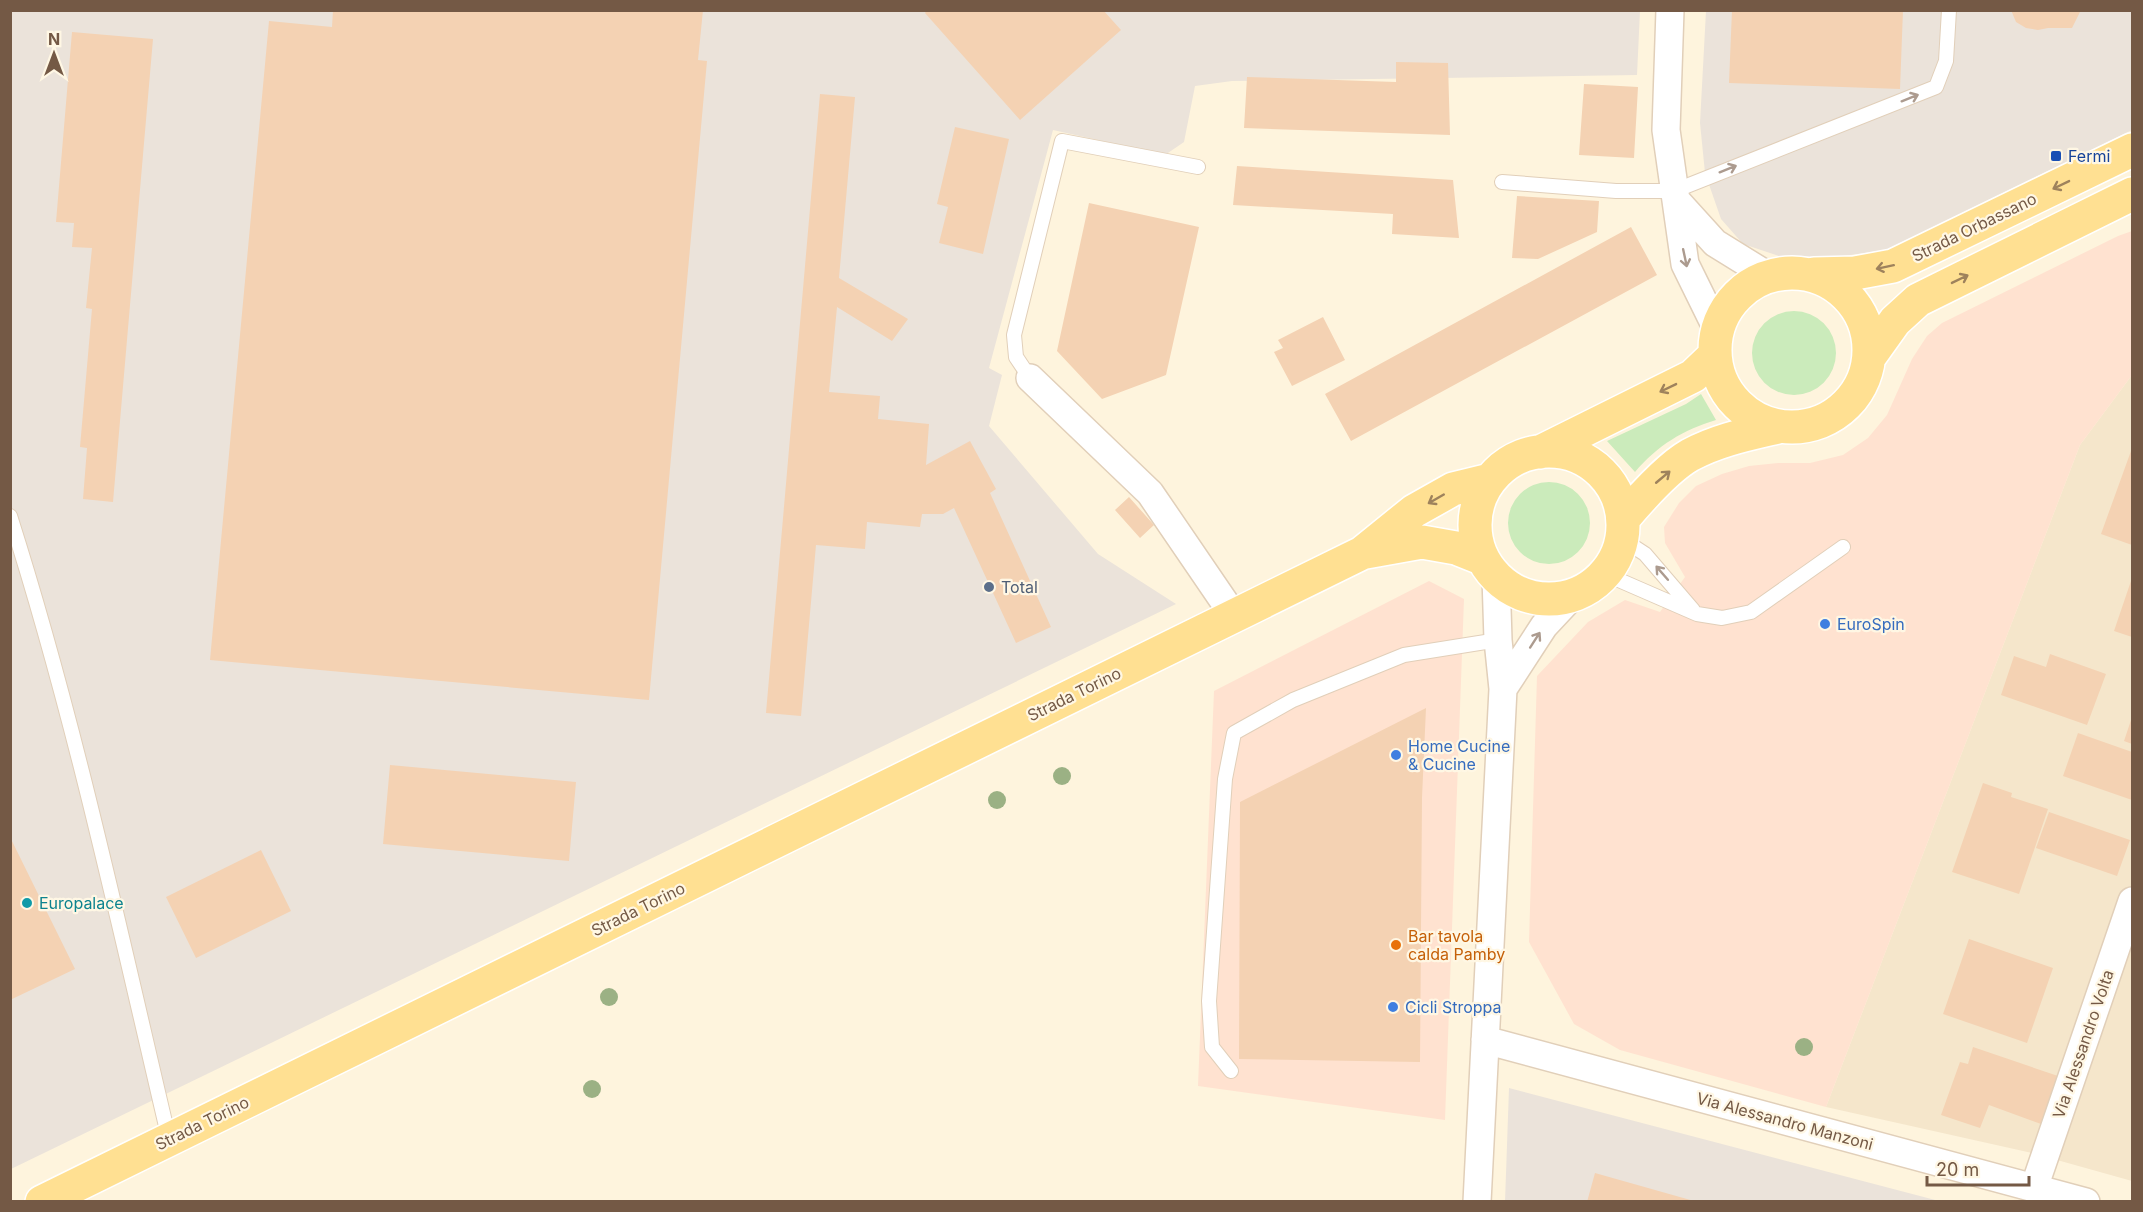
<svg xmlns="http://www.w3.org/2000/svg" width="2143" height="1212" font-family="Inter,sans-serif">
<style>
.residential{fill:#f5e6cb}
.commercial{fill:#ffe2d0}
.industrial{fill:#ebe3da}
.green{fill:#cbebbb}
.building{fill:#f4d2b3}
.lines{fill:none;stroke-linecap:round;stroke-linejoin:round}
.lane-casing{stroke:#e1cfb9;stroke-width:16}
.street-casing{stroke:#e1cfb9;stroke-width:30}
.primary-casing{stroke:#fff;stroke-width:36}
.lane{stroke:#fff;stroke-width:14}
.street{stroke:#fff;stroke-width:27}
.primary{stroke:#ffe092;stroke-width:33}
.tree{fill:#9bb184}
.oneway{stroke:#ac9b8f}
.oneway2{stroke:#9e825c}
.transit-dot{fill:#1a4fb4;stroke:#fff7e4;stroke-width:2}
.service-dot{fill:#5c6f8a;stroke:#fff7e4;stroke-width:2}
.shop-dot{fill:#3f7fe0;stroke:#fff7e4;stroke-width:2}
.culture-dot{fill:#0f9aa8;stroke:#fff7e4;stroke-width:2}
.food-dot{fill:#e8710a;stroke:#fff7e4;stroke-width:2}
.labels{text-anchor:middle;stroke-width:4.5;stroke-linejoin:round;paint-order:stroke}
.transit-label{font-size:16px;fill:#164399;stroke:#fff7e4;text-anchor:start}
.street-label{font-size:16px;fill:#745945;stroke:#fff7e4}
.service-label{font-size:16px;fill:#4e5e75;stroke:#fff7e4;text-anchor:start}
.shop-label{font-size:16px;fill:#366cbe;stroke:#fff7e4;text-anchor:start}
.culture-label{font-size:16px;fill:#0d838f;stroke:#fff7e4;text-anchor:start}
.food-label{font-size:16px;fill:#c56008;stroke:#fff7e4;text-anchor:start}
</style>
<rect width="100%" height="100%" fill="#fef4dd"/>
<path class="residential" d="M 2132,375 L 2132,1181 L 2032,1153 L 1826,1107 L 2080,445 Z"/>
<path class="commercial" d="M 2132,231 L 2132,375 L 2080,445 L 1826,1107 L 1620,1050 L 1574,1024 L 1529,942 L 1537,676 L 1588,622 L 1625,600 L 1660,612 L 1685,577 L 1665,543 L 1664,527 L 1679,503 L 1696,486 L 1722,474 L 1749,466 L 1778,463 L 1810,463 L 1843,455 L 1868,438 L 1887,415 L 1912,359 L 1927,336 L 1942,323 L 2118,236 Z
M 1429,581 L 1464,599 L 1445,1120 L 1198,1086 L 1214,691 Z"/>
<path class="industrial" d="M 11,11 L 1640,11 L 1637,75 L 1232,81 L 1195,86 L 1184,142 L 1165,155 L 1053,130 L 989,368 L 1002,375 L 989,426 L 1098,554 L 1176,604 L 11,1169 Z
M 1706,11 L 2132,11 L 2132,130 L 1886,250 L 1836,257 L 1779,256 L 1743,244 L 1721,219 L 1705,173 L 1700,123 Z
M 1509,1088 L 1939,1201 L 1505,1202 Z"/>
<path class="green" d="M1752 353a42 42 0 1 1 84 0a42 42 0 1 1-84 0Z
M 1701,394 L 1716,420 C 1683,430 1658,445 1635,472 L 1607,441 L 1686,404 Z
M1508 523a41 41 0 1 1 82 0a41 41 0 1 1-82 0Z"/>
<path class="building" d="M 333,10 L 703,10 L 698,60 L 707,61 L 649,700 L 210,660 L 269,21 L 332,27 Z
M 927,10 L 1103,10 L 1121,30 L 1020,120 L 925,13 Z
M 1732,10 L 1903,10 L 1900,89 L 1729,83 Z
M 2011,10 L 2081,10 L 2072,28 L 2048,28 L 2038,30 L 2026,28 L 2016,22 Z
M 72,32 L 153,39 L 113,502 L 83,499 L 87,448 L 80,447 L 92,309 L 86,308 L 92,248 L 72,247 L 74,223 L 56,222 Z
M 1396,62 L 1448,63 L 1450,135 L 1244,128 L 1247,77 L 1396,82 Z
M 1584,84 L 1638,87 L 1634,158 L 1579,155 Z
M 820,94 L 855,97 L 839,278 L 908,319 L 892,341 L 837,307 L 829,392 L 880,396 L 878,419 L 929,424 L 926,465 L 970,441 L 996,489 L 990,493 L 1051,627 L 1016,643 L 954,508 L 943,514 L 922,514 L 920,527 L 867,522 L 865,549 L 816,545 L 801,716 L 766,713 Z
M 955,127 L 1009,139 L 983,254 L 939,243 L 948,207 L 937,204 Z
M 1237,166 L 1453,180 L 1459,238 L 1392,234 L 1393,214 L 1233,205 Z
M 1517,196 L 1599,201 L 1597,232 L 1538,259 L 1512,258 Z
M 1089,203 L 1199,227 L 1166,375 L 1102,399 L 1057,351 Z
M 1631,227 L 1657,275 L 1351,441 L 1325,394 Z
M 1323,317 L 1345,360 L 1292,386 L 1274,352 L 1283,348 L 1278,340 Z
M 2131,451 L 2132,452 L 2132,545 L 2101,534 Z
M 1129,497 L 1154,525 L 1140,538 L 1115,510 Z
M 2132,578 L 2132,637 L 2114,631 Z
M 2050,654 L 2106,674 L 2087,725 L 2001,695 L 2014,656 L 2046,667 Z
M 1426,708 L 1422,798 L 1420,1062 L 1239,1059 L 1240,802 Z
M 2132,717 L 2132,744 L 2124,741 Z
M 2078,733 L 2132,752 L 2132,800 L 2063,776 Z
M 390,765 L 576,782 L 569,861 L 383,844 Z
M 1983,783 L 2012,793 L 2011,797 L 2048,809 L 2019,894 L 1952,872 Z
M 2049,812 L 2130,840 L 2117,876 L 2036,848 Z
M 10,837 L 75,969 L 10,1000 Z
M 261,850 L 291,911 L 196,958 L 166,897 Z
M 1969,939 L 2053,968 L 2027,1043 L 1943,1014 Z
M 1973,1047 L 2058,1076 L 2041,1124 L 1989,1105 L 1980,1128 L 1941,1115 L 1960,1062 L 1968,1064 Z
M 1595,1173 L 1694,1201 L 1694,1202 L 1587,1202 Z"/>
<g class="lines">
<defs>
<path id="lane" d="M 1502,182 L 1616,191 L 1674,191 L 1936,87 L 1946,61 L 1949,10
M 1030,378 L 1016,357 L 1014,335 L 1062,141 L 1198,167
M 10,516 C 75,720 120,931 169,1139
M 1622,539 L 1645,554 L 1693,610
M 1605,574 L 1697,614 L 1722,618 L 1751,612 L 1843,547
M 1231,1071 L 1212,1047 L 1209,1001 L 1225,779 L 1234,733 L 1293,700 L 1404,655 L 1498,640"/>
<path id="street" d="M 1670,10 L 1666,130 L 1685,264 L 1717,329
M 1676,200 L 1715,243 L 1770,277
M 1030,378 L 1150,493 L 1234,616
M 1503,689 L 1544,626 L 1573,595
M 1485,1040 L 2086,1202
M 2034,1188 L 2132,901
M 1477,1202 L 1503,689 L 1498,640 L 1496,577"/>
<path id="primary" d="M1715 350a77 77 0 1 1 154 0a77 77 0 1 1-154 0Z
M 1814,274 L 1855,273 L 1893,266 L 2132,150
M 1870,356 L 1895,321 L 1918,300 L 2132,194
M1475 525a74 74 0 1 1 148 0a74 74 0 1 1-148 0Z
M 1540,452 L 1693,376 L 1715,355
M 1623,519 C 1640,499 1667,468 1690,455 C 1718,440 1748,434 1778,427
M 1366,552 L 1422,542 L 1456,548 L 1481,558
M 42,1202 L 1362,553 L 1414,511 L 1453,489 L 1490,480"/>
</defs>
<use href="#lane" class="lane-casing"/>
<use href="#street" class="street-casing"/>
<use href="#primary" class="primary-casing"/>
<use href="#lane" class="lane"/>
<use href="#street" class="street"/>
<use href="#primary" class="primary"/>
</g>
<g class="tree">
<circle cx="1062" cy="776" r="9"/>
<circle cx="997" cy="800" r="9"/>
<circle cx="609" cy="997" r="9"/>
<circle cx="1804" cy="1047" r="9"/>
<circle cx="592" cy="1089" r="9"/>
</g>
<defs><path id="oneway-shaft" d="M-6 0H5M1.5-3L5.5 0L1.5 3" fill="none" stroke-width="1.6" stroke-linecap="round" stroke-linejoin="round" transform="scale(1.5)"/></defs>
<g class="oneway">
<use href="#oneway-shaft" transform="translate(1910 98) rotate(-22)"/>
<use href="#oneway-shaft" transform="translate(1728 169) rotate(-22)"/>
<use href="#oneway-shaft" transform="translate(1685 258) rotate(78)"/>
<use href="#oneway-shaft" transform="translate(1662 573) rotate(-131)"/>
<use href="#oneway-shaft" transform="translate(1535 640) rotate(-57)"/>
</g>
<g class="oneway2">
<use href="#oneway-shaft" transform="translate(2061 185) rotate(154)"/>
<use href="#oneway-shaft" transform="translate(1885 267) rotate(168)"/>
<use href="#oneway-shaft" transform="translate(1960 279) rotate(-26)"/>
<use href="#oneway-shaft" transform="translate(1668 388) rotate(154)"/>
<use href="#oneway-shaft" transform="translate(1663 477) rotate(-40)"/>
<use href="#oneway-shaft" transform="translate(1436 499) rotate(150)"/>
</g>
<rect class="transit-dot" x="2050" y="150" width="12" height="12" rx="3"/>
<circle class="service-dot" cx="989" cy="587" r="6"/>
<g class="shop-dot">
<circle cx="1825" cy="624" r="6"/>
<circle cx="1396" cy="755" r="6"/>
<circle cx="1393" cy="1007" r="6"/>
</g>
<circle class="culture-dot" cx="27" cy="903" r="6"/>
<circle class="food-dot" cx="1396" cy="945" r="6"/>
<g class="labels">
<g class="transit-label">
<text x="2068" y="162">Fermi</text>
</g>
<g class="street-label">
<text transform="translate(1974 227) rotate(-26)" y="6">Strada Orbassano</text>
<text transform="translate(1074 694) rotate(-26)" y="6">Strada Torino</text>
<text transform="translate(638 909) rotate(-26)" y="6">Strada Torino</text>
<text transform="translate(2083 1044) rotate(-71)" y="6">Via Alessandro Volta</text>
<text transform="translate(1785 1121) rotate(15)" y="6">Via Alessandro Manzoni</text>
<text transform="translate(202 1123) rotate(-26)" y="6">Strada Torino</text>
</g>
<g class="service-label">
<text x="1001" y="593">Total</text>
</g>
<g class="shop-label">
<text x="1837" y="630">EuroSpin</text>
<text x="1408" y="752">Home Cucine<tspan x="1408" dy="18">&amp; Cucine</tspan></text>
<text x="1405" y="1013">Cicli Stroppa</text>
</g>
<g class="culture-label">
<text x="39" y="909">Europalace</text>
</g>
<g class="food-label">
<text x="1408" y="942">Bar tavola<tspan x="1408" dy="18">calda Pamby</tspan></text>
</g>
</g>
<rect width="2143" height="1212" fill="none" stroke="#745945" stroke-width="24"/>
<g transform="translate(54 54)" stroke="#fff7e4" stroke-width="4.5" paint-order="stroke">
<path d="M0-4.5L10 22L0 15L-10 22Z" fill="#745945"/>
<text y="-9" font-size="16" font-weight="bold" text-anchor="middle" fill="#745945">N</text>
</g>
<path d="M1927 1176v9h102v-9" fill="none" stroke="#745945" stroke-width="3"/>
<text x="1936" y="1176" font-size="18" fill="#745945" stroke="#fff7e4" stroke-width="4.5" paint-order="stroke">20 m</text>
</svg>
